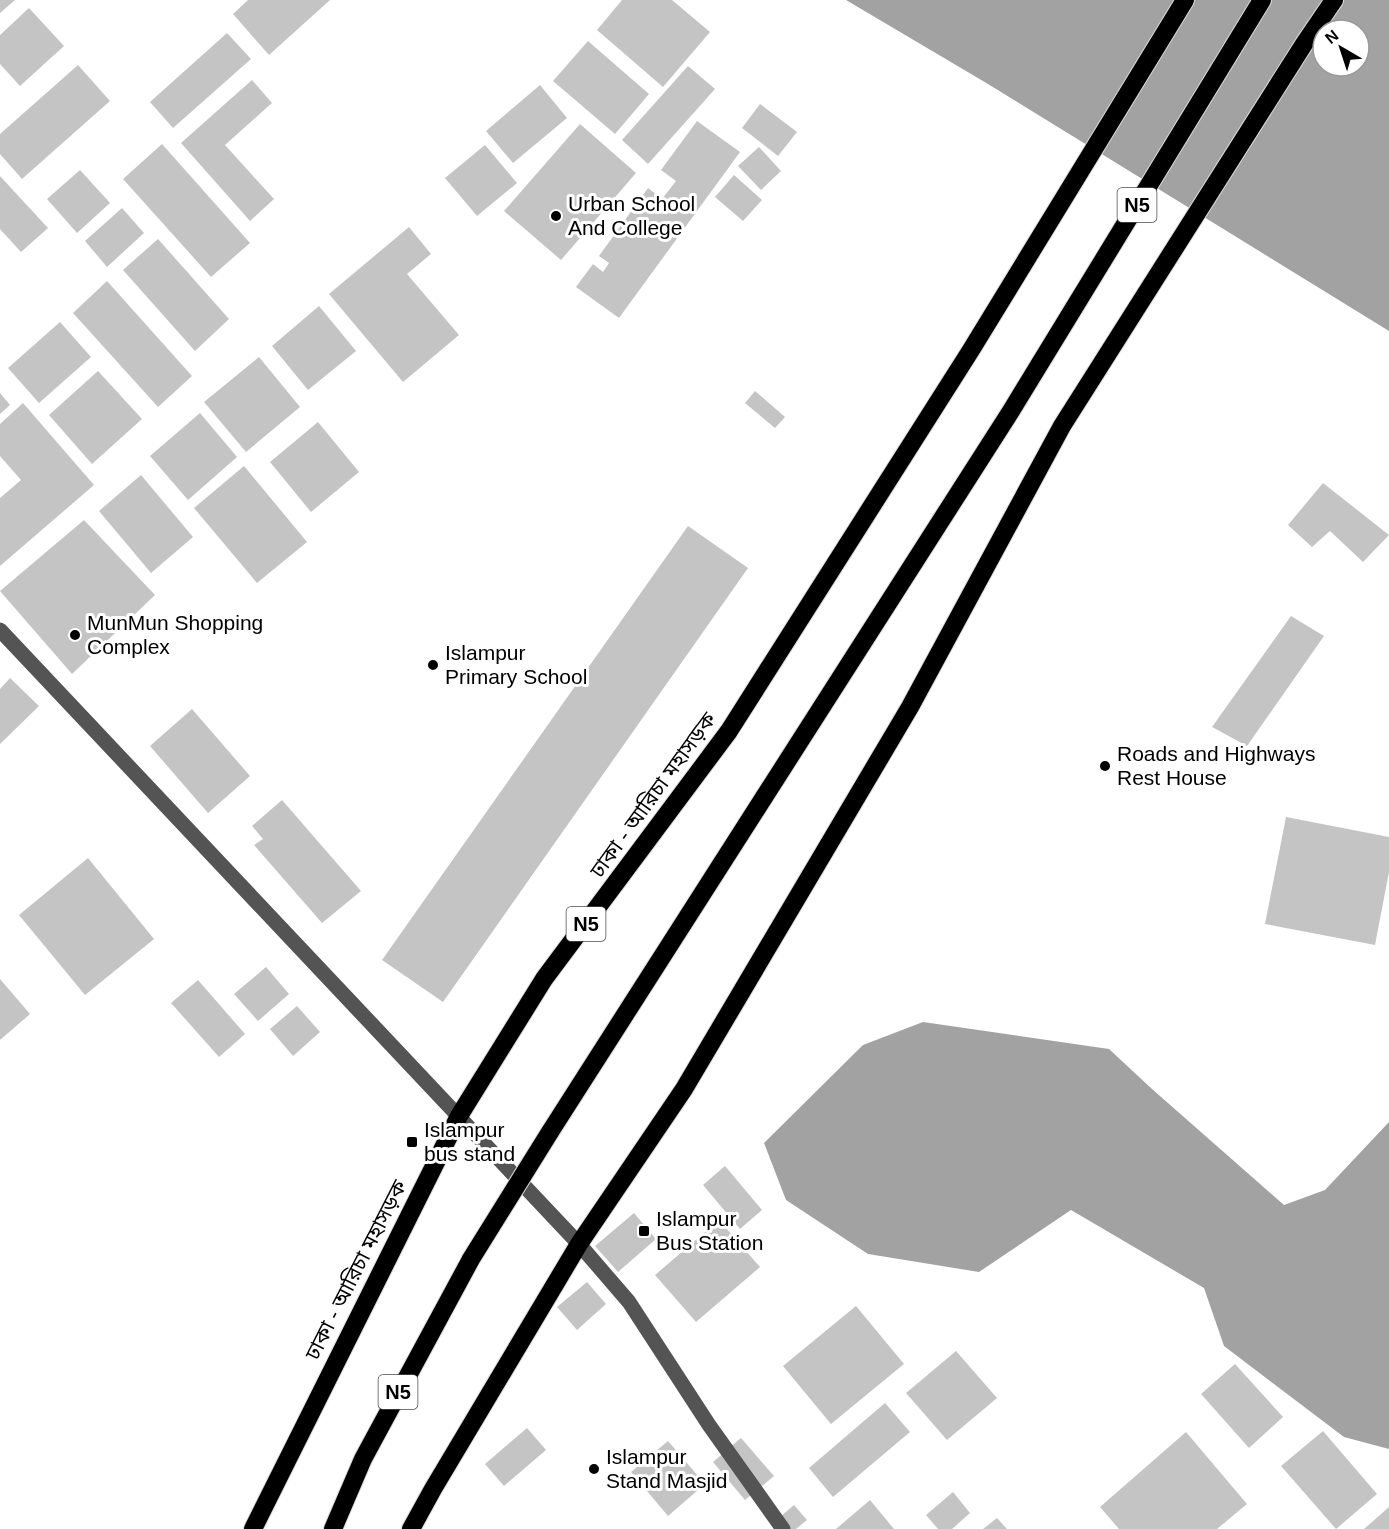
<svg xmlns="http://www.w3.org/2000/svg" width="1389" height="1529" font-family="Arial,'Noto Sans Bengali',sans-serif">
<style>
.water{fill:#a2a2a2;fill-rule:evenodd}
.building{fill:#c4c4c4}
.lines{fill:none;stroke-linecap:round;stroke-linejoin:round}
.highway-casing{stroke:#dbdbdb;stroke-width:20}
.minor{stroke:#545454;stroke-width:15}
.highway{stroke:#000;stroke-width:18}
.highway-bridge-casing{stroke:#dbdbdb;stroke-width:20;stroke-linecap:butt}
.highway-bridge{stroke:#000;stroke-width:18}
.poi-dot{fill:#000;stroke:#fff;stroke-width:2}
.labels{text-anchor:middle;stroke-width:6;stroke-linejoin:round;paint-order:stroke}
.shield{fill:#fff;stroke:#4c4c4c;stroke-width:1.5}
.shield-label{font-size:20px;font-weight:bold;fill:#000}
.poi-label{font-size:21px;fill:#000;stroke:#fff;text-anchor:start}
.street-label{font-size:21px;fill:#000;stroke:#fff}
</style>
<rect width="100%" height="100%" fill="#fff"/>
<path class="water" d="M 846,0 L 1389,0 L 1389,331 L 988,84 ZM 1323,30 L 1359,30 L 1359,66 L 1323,66 Z
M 923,1022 L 1109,1049 L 1152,1089 L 1284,1205 L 1325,1190 L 1389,1122 L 1389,1449 L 1344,1437 L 1224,1346 L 1204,1288 L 1071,1210 L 979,1272 L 868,1254 L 786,1200 L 764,1143 L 863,1045 Z"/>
<path class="building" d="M 0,0 L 15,0 L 0,13 Z
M 248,0 L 330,0 L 269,55 L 233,14 Z
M 622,0 L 672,0 L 710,32 L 663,87 L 597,30 Z
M 29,8 L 64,46 L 20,86 L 0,64 L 0,35 Z
M 227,33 L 251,59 L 173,128 L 150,102 Z
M 588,41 L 649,94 L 615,134 L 553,81 Z
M 78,65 L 110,101 L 22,179 L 0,154 L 0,134 Z
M 688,66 L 715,89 L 648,164 L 622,140 Z
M 252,80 L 272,103 L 225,145 L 274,199 L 250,221 L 181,143 Z
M 540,85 L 567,118 L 513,163 L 486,131 Z
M 760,104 L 797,132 L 778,156 L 742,128 Z
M 697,121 L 740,152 L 619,318 L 576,287 L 593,264 L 603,272 L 609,263 L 599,256 L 648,188 L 662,199 L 676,181 L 661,170 Z
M 580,124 L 636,173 L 561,260 L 504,211 Z
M 162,144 L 250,243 L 211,277 L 123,179 Z
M 485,145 L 517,183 L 477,216 L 445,178 Z
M 759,147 L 781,171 L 761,190 L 738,166 Z
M 80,170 L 110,203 L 77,233 L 47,199 Z
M 734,175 L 762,200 L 743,221 L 715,197 Z
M 0,176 L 48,228 L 21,252 L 0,229 Z
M 122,208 L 144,233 L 107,267 L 85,241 Z
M 409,227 L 431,254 L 407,274 L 459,335 L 403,382 L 329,294 Z
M 158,239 L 229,319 L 195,351 L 123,270 Z
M 107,281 L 192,376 L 158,407 L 73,313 Z
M 319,306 L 356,351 L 308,390 L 272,346 Z
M 60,322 L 91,357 L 39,403 L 8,368 Z
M 259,357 L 300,407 L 246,452 L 204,402 Z
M 98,371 L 142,419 L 92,464 L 49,415 Z
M 755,391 L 785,417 L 775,428 L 745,403 Z
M 0,393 L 10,405 L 0,414 Z
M 23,403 L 94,485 L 0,566 L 0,498 L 21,480 L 0,456 L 0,424 Z
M 200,413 L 237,457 L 188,500 L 150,456 Z
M 318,422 L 359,472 L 311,512 L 270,462 Z
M 244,466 L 307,542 L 257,583 L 194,508 Z
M 141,475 L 193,537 L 151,573 L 99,511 Z
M 1323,483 L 1389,535 L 1363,562 L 1330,531 L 1312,547 L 1288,525 Z
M 84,520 L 155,595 L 72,674 L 0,591 Z
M 688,526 L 748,568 L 443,1002 L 382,960 Z
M 1291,616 L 1324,636 L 1247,746 L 1212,727 Z
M 10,678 L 39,706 L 0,744 L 0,689 Z
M 192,709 L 250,776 L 208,813 L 150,746 Z
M 282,800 L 361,891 L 322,923 L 254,845 L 263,839 L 252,826 Z
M 1286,817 L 1389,837 L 1389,872 L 1375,945 L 1265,924 Z
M 88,858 L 154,939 L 85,995 L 19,915 Z
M 266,967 L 289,994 L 258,1021 L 234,994 Z
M 0,979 L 30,1014 L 0,1040 Z
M 198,980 L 245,1034 L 219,1057 L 171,1003 Z
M 297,1006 L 320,1032 L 293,1056 L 270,1029 Z
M 725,1166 L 762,1210 L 740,1229 L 703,1185 Z
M 634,1213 L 656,1239 L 618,1272 L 595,1246 Z
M 719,1220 L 760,1267 L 696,1322 L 655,1275 Z
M 587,1282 L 606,1304 L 577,1330 L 557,1307 Z
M 856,1306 L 904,1364 L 831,1424 L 783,1366 Z
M 956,1351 L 997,1398 L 947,1440 L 906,1393 Z
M 1235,1364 L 1283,1417 L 1249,1448 L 1201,1394 Z
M 885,1403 L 910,1432 L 833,1497 L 809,1468 Z
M 527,1428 L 546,1450 L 504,1486 L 485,1464 Z
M 1323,1431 L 1377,1494 L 1336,1529 L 1281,1466 Z
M 1186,1432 L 1247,1504 L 1217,1529 L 1119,1529 L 1100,1507 Z
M 741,1438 L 774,1476 L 745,1500 L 713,1462 Z
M 668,1441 L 705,1484 L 668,1516 L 631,1472 Z
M 953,1492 L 970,1513 L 952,1529 L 938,1529 L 926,1515 Z
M 870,1500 L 894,1529 L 836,1529 Z
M 794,1505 L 807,1520 L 796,1529 L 778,1529 L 773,1523 Z
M 1389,1507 L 1389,1529 L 1364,1529 Z
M 997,1518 L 1007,1529 L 983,1529 Z"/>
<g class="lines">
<defs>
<path id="highway" d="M 550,1132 L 1011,411 L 1262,0
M 253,1529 L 459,1116 L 544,979 L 729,731 L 971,350 L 1185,0
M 333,1529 L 363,1459 L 471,1259
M 411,1529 L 433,1489 L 579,1244 L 684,1089 L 910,707 L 1062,426 L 1304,44 L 1334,0"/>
</defs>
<use href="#highway" class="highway-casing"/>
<path class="minor" d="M 0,630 L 579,1244 L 629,1302 L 709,1425 L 783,1529"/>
<use href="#highway" class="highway"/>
<defs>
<path id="highway-bridge" d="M 471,1259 L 550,1132"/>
</defs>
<use href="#highway-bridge" class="highway-bridge-casing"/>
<use href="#highway-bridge" class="highway-bridge"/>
</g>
<g class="poi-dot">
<circle cx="556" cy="216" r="6"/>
<circle cx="75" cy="635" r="6"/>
<circle cx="433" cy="665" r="6"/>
<circle cx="1105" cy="766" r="6"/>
<rect x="406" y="1136" width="12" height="12" rx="3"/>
<rect x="638" y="1225" width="12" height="12" rx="3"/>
<circle cx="594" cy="1469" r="6"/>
</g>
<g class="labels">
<g class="shield">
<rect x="1117.5" y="188" width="39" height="34" rx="4.5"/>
<rect x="566.5" y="907" width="39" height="34" rx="4.5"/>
<rect x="378.5" y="1375" width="39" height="34" rx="4.5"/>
</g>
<g class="shield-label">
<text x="1137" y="212">N5</text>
<text x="586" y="931">N5</text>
<text x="398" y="1399">N5</text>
</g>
<g class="poi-label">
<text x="568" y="211">Urban School<tspan x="568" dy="24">And College</tspan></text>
<text x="87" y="630">MunMun Shopping<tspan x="87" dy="24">Complex</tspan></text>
<text x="445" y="660">Islampur<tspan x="445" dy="24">Primary School</tspan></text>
<text x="1117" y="761">Roads and Highways<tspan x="1117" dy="24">Rest House</tspan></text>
<text x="424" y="1137">Islampur<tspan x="424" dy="24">bus stand</tspan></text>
<text x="656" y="1226">Islampur<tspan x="656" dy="24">Bus Station</tspan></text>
<text x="606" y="1464">Islampur<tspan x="606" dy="24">Stand Masjid</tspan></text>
</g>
<g class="street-label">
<text transform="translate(653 795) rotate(-54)" y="7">ঢাকা - আরিচা মহাসড়ক</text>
<text transform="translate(356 1270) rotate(-63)" y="7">ঢাকা - আরিচা মহাসড়ক</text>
</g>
</g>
<g transform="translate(1341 48) rotate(321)"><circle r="28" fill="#ffffff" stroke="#999999" stroke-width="1.5"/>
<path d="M0-4.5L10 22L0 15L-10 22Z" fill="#000000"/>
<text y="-9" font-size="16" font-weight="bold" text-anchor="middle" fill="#000000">N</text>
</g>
</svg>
